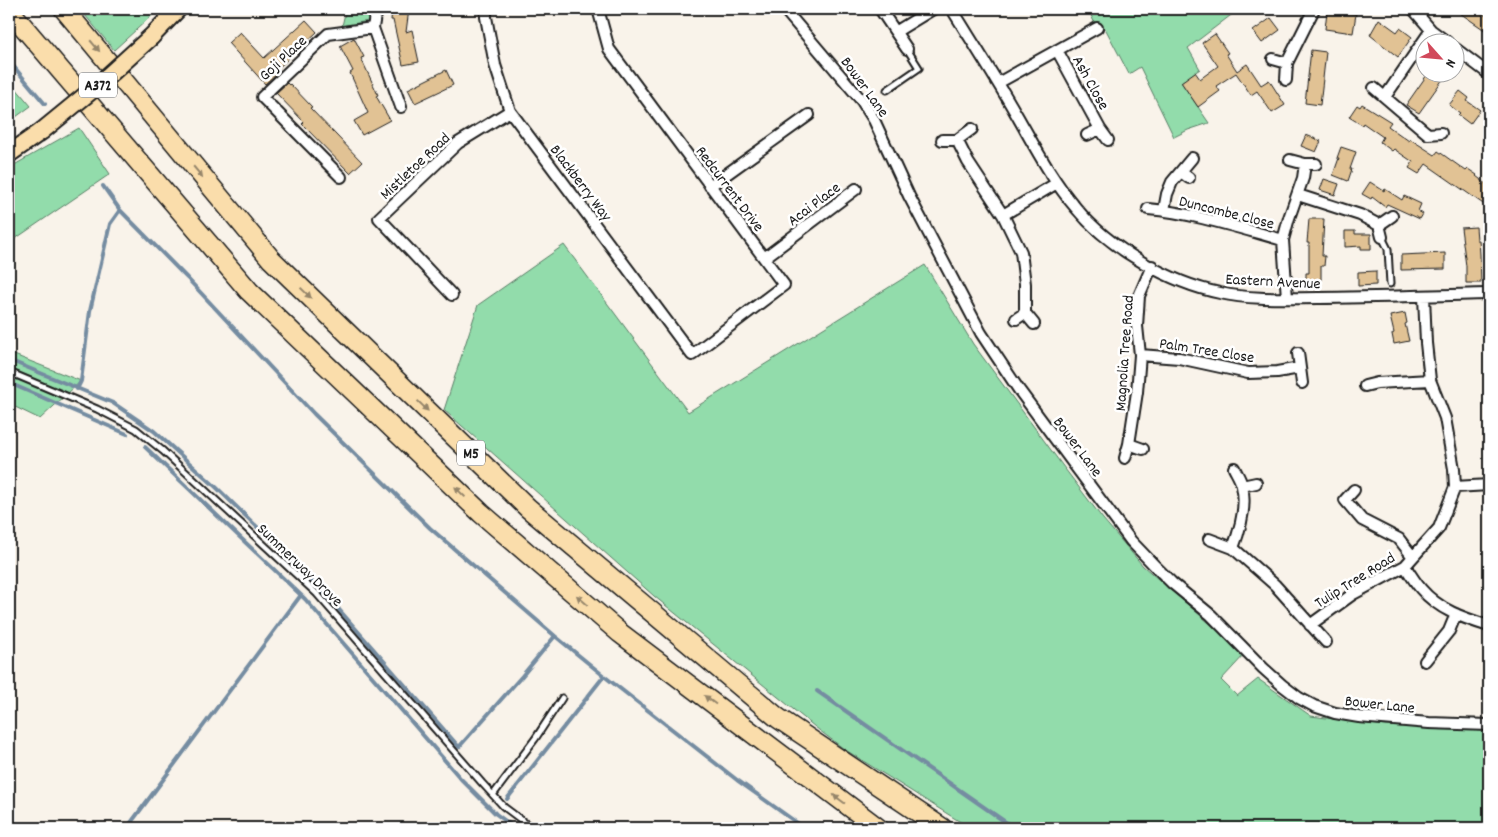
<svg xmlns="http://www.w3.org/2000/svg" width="1498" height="837" font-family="Dekko,sans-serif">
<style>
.green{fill:#92dcab;stroke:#577c64}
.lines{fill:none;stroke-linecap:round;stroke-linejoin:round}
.stream{stroke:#748ca1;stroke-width:4}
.building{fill:#e1c294;stroke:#1c1c1c}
.service-casing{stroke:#1c1c1c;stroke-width:9}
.minor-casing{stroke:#1c1c1c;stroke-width:14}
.primary-casing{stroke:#1c1c1c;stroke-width:20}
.motorway-casing{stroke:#1c1c1c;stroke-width:22}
.service{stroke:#fff;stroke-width:5}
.minor{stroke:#fff;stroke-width:10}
.primary{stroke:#faddab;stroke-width:16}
.motorway{stroke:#faddab;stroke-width:19}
.primary-bridge-casing{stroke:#1c1c1c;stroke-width:20;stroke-linecap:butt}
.primary-bridge{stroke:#faddab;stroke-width:16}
.oneway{fill:#96866b}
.labels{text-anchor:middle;stroke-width:5;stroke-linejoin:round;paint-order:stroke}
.shield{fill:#fff;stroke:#606060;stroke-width:1}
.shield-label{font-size:15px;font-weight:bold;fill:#1c1c1c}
.street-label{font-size:16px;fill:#1c1c1c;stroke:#fff}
</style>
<rect width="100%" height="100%" fill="#f9f3ea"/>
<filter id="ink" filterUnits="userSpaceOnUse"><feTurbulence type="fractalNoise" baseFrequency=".02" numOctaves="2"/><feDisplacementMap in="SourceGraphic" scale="10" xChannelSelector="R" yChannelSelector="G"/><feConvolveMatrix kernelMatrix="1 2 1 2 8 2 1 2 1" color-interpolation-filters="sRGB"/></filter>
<g filter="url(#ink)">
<path class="green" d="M 80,9 L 159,9 L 114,50 Z
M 346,9 L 370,9 L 368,21 L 342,26 Z
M 1088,9 L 1239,9 L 1188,48 L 1200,69 L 1181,82 L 1209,123 L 1188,130 L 1174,137 L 1140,67 L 1129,74 L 1105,28 L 1097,28 Z
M 9,80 L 31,106 L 9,122 Z
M 79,128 L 110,174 L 9,243 L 9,168 Z
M 564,245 L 688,412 L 925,265 L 973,344 L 1062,465 L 1103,519 L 1143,566 L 1245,654 L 1221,680 L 1237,696 L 1258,679 L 1311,716 L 1386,726 L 1489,731 L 1489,828 L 970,828 L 844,749 L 815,727 L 654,596 L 444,410 L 478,305 Z
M 9,353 L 81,381 L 40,419 L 9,404 Z"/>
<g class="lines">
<path class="stream" d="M 9,61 L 45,104
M 103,186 L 120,210 L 187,278 L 314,414 L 430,528 L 555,636 L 604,676 L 737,780 L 804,828
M 9,360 L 113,403 L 154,431 L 216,487 L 321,589 L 459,747 L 522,676 L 555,636
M 9,383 L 127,434
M 77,389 L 81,381 L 90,311 L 110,224 L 120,210
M 145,447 L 305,599 L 461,779 L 496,814 L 515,828
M 817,691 L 1014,828
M 507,799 L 604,676
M 127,828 L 301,595"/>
</g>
<path class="building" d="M 392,9 L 409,9 L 406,32 L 412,30 L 419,62 L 403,65 L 393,20 L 391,20 Z
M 1454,9 L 1476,9 L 1489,18 L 1489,33 Z
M 1327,11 L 1356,14 L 1353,33 L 1325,29 Z
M 1271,18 L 1280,30 L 1262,43 L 1253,31 Z
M 1379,19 L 1397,32 L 1400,28 L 1412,37 L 1398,57 L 1370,35 Z
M 306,20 L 317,32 L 275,71 L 277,73 L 265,84 L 228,43 L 240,32 L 264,58 Z
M 1215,34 L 1228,53 L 1226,54 L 1237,71 L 1247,64 L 1261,85 L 1269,80 L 1285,105 L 1272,113 L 1257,91 L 1251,95 L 1236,73 L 1216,86 L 1220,91 L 1198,107 L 1181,82 L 1195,72 L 1200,79 L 1218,66 L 1202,43 Z
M 354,38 L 364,57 L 361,58 L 378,95 L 376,96 L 390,120 L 362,135 L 354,121 L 368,113 L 350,73 L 353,71 L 340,46 Z
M 1311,50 L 1326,52 L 1320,105 L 1305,103 Z
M 446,70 L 453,85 L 415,103 L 408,89 Z
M 1429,72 L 1448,72 L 1419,113 L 1406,105 Z
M 287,83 L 289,85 L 290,84 L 312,107 L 310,108 L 362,162 L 350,173 L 302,124 L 304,122 L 276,93 Z
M 1460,91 L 1469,98 L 1467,101 L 1480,110 L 1470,124 L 1458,115 L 1460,113 L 1449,105 Z
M 1362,104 L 1391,122 L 1388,126 L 1409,141 L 1410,139 L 1435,155 L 1438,151 L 1466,171 L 1468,169 L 1477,175 L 1476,176 L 1489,186 L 1489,208 L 1426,164 L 1419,174 L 1409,168 L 1413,162 L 1394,149 L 1392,151 L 1380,142 L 1383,137 L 1363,123 L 1362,125 L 1349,117 L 1357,105 L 1360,107 Z
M 1306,135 L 1321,141 L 1316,152 L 1301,146 Z
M 1341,147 L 1356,152 L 1350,169 L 1352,169 L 1348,181 L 1333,175 L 1339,158 L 1337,158 Z
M 1324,179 L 1339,184 L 1335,195 L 1320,190 Z
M 1370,182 L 1384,191 L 1385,189 L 1402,200 L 1404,196 L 1421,204 L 1418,211 L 1423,214 L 1420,219 L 1387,204 L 1385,207 L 1372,197 L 1371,199 L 1362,194 Z
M 1309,219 L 1324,219 L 1322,256 L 1325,256 L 1324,266 L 1321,266 L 1321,284 L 1306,284 L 1306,273 L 1309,273 L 1309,243 L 1307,243 Z
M 1476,227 L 1477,240 L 1479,240 L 1480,254 L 1481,283 L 1466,283 L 1466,266 L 1461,228 Z
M 1345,231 L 1355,231 L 1355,234 L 1371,234 L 1371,249 L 1361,249 L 1361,246 L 1345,247 Z
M 1445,253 L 1445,269 L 1401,270 L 1401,255 Z
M 1376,271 L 1376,285 L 1358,286 L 1358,272 Z
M 1405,313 L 1407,323 L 1405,324 L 1409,341 L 1394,344 L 1392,334 L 1394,333 L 1390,316 Z"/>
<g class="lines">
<defs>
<path id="service" d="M 887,90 L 919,68 L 907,49
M 1382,237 L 1388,249 L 1390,284
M 9,372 L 97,409 L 136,429 L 163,451 L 317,594 L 482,783 L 504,807 L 532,828
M 493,795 L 535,739 L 562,698"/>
<path id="minor" d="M 376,9 L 373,28 L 401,107
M 486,9 L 486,17 L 495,65 L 510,111 L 692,355 L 784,285 L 609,49 L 598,9
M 784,9 L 862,101 L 874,120 L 909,196 L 981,333 L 1019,390 L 1073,463 L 1131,541 L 1154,565 L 1172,583 L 1211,615 L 1263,668 L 1282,685 L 1299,698 L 1314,706 L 1335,713 L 1359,717 L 1429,723 L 1489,725
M 880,9 L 907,49
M 952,9 C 973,43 995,77 1015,112 C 1034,145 1051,179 1076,208 C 1109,248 1170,283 1220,293 C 1252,300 1286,298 1319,298 C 1376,298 1432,295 1489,294
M 1413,9 L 1431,30 L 1447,42
M 897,31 L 933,9
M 1456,49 L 1489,74
M 1057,50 L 1100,129 L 1108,140
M 1273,59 L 1287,63 L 1314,9
M 1286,80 L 1287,63
M 998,83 L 1097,28
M 1374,88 L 1428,134 L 1441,133
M 1385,97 L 1431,30
M 972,129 L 957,140 L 968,162 L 1003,215 L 1021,252 L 1025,284 L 1025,313 L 1016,319
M 1087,135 L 1100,129
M 942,140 L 957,140
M 1290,160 L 1305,164 L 1316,164
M 1181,172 L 1189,178
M 341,177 L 262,97 L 328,34 L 373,28
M 710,186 L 809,115
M 1298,195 L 1360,215 L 1379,225
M 1148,209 C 1194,213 1239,228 1283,240
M 1164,210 L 1167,194 L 1172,182 L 1192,158
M 1003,215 L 1057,183
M 1379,225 L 1392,216
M 1379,225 L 1382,237
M 764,258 L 856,189
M 452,295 L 379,218 L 458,143 L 510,111
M 1287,298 L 1283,240 L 1289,218 L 1303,178 L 1305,164
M 1025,313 L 1034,324
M 1298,353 L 1302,383
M 1140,355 L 1179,358 L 1248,373 L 1277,372 L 1300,368
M 1365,386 L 1377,383 L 1430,380
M 1129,444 L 1143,449
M 1125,458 L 1129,444 L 1137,392 L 1140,355 L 1137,326 L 1139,296 L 1152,266
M 1242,486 L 1256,483
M 1455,487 L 1489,485
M 1209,539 L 1233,548 L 1275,585 L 1326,642
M 1233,548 C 1240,530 1247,507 1242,486 C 1241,480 1237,474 1234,468
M 1413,557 L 1439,528 L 1455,487 L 1454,469 L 1445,418 L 1430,380 L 1426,343 L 1424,296
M 1405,566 C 1410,574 1415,582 1421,589 C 1439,610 1463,618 1489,626
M 1310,625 L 1353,594 L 1405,566 L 1413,557 L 1399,539 L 1362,520 L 1345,500 L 1354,490
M 1425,661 L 1449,631 L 1456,614"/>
<path id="primary" d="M 151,37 L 178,9
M 9,154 L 42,131"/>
<path id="motorway" d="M 64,9 L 271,259 L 528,508 L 778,718 L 942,828
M 9,10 L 249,291 L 481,513 L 620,633 L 878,828"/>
</defs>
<use href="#service" class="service-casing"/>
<use href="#minor" class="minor-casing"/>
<use href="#primary" class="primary-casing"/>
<use href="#motorway" class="motorway-casing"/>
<use href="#service" class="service"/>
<use href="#minor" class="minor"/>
<use href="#primary" class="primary"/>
<use href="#motorway" class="motorway"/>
<defs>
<path id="primary-bridge" d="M 42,131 L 97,86 L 151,37"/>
</defs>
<use href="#primary-bridge" class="primary-bridge-casing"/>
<use href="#primary-bridge" class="primary-bridge"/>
</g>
<defs><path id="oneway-solid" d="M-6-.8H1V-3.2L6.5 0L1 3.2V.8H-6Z" transform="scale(1.25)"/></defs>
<g class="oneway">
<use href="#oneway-solid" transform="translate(95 46) rotate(50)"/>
<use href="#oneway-solid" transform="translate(198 172) rotate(50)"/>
<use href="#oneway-solid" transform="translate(306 293) rotate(44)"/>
<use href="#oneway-solid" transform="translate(423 406) rotate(44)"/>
<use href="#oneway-solid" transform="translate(460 492) rotate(-136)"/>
<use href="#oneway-solid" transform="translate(582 600) rotate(-139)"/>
<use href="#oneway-solid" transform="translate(710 700) rotate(-143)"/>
<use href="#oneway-solid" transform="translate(839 799) rotate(-143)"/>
</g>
</g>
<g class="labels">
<g class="shield">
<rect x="79" y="72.5" width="38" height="25" rx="4"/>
<rect x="457" y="440.5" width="28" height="25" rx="4"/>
</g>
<g class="shield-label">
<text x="98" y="90">A372</text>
<text x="471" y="458">M5</text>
</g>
<g class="street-label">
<text transform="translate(282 57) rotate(-43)" y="6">Goji Place</text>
<text transform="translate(1092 82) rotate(61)" y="6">Ash Close</text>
<text transform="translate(866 86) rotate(54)" y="6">Bower Lane</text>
<text transform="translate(414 165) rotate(-43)" y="6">Mistletoe Road</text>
<text transform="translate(582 182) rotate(53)" y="6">Blackberry Way</text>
<text transform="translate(731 188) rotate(53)" y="6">Redcurrent Drive</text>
<text transform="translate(813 203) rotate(-37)" y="6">Acai Place</text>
<text transform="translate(1227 211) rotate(14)" y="6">Duncombe Close</text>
<text transform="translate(1273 280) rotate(3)" y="6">Eastern Avenue</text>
<text transform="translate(1207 349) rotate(9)" y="6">Palm Tree Close</text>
<text transform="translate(1123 353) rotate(-86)" y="6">Magnolia Tree Road</text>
<text transform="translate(1079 446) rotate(53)" y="6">Bower Lane</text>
<text transform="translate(301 564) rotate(44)" y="6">Summerway Drove</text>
<text transform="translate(1354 579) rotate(-32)" y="6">Tulip Tree Road</text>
<text transform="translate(1380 703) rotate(6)" y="6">Bower Lane</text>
</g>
</g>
<rect width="1498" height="837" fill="none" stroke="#fff" stroke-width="30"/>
<rect x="15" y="15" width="1468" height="807" fill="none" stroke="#1c1c1c" stroke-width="2" filter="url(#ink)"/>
<g transform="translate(1440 58) rotate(117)"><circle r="24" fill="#ffffff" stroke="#a4a4a4"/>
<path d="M0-4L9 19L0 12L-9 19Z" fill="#d1495b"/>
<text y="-8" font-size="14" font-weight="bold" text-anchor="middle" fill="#1c1c1c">N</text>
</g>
</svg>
